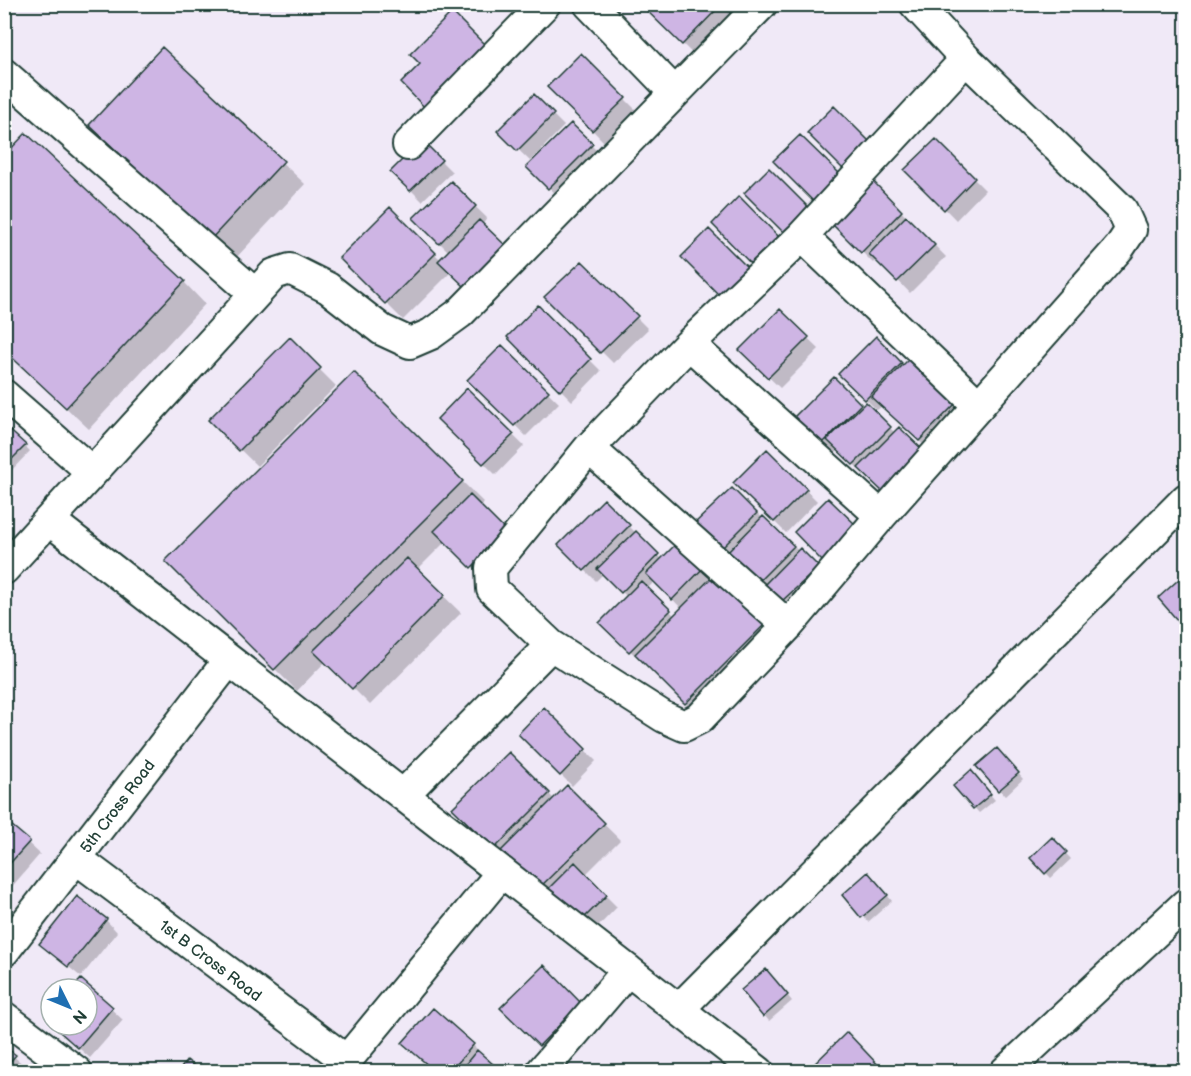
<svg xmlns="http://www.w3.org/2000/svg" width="1191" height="1076" font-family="'Balsamiq Sans',sans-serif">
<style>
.shadow{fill:#0003;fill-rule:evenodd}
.building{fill:#ceb5e4;stroke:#1f3d34;stroke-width:1.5}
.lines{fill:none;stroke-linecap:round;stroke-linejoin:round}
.street-casing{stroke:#1f3d34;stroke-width:34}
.street{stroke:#fff;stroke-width:30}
.labels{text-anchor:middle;stroke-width:4.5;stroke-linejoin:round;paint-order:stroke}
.street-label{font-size:16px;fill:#1f3d34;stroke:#fff}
</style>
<rect width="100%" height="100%" fill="#f0e9f7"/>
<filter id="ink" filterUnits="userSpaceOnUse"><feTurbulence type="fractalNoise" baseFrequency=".0167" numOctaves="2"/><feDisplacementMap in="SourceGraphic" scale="12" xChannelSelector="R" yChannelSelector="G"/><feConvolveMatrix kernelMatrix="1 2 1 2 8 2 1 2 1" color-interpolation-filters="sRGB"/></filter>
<g filter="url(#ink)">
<path class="shadow" d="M 642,4 L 765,4 L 705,66 Z
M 162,50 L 305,184 L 234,260 L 113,147 Z
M 581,55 L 636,110 L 604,142 L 550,87 Z
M 534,96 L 564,126 L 530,161 L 499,131 Z
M 571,125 L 603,157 L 561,199 L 528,167 Z
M 936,141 L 985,190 L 956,220 L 907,170 Z
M 422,142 L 452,172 L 422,201 L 393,172 Z
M 872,182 L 946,257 L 910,293 L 877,259 L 873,263 L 832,222 Z
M 451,183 L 487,218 L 451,272 L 403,320 L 341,258 L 390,209 L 441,260 L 449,252 L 415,218 Z
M 582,263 L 648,329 L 613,363 L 547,297 Z
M 184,282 L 205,304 L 89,429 L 4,350 Z
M 538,308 L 601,371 L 572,401 L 509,337 Z
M 780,311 L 819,349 L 780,388 L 741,350 Z
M 876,338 L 904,366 L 966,415 L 931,452 L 882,406 L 877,410 L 840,374 Z
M 290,340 L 336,386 L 257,466 L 210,420 Z
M 502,347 L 559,403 L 526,436 L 469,380 Z
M 354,374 L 484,503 L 480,507 L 484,578 L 446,541 L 417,570 L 461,613 L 370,705 L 326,661 L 297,691 L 167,561 Z
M 834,379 L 863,408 L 866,404 L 895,433 L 865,475 L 839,450 L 832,456 L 794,419 Z
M 467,390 L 524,446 L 496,475 L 439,419 Z
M 4,427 L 30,451 L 10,472 L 4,468 Z
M 767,451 L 817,501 L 786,533 L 735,483 Z
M 732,490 L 829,579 L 796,610 L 773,590 L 768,594 L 697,524 Z
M 604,501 L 663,560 L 683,539 L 785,637 L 703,720 L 601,623 L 627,597 L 604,573 L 596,581 L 560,545 ZM 655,581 L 682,609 L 675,616 L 647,589 Z
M 1186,575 L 1186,628 L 1160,598 Z
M 544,709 L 596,761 L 572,786 L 520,734 Z
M 509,754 L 555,800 L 567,788 L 620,840 L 585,875 L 617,907 L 592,933 L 501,854 L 455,808 Z
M 1002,755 L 1023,779 L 1005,796 L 978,766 Z
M 1186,770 L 1186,780 L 1181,774 Z
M 976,778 L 995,800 L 979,813 L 955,786 Z
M 4,821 L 40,854 L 9,890 L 4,886 Z
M 1052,839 L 1071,859 L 1051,878 L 1032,858 Z
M 874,879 L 892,901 L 868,922 L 844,895 Z
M 4,896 L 9,900 L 4,906 Z
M 106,920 L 117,932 L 81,977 L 41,944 Z
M 544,967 L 591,1015 L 551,1056 L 502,1008 Z
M 771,976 L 792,1001 L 769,1021 L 743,990 Z
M 81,981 L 123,1020 L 90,1058 L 53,1025 L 87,1025 L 87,989 L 74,989 Z
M 473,1045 L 499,1072 L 436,1072 Z
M 4,1048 L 26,1067 L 22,1072 L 4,1072 Z"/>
<path class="building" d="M 640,4 L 722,4 L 682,45 Z
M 452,12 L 489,49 L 428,111 L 401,83 L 420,64 L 410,54 Z
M 162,47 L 284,161 L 211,239 L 89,125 Z
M 581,53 L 626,98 L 592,131 L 547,87 Z
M 534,94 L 554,114 L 517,151 L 497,131 Z
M 834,106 L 872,144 L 845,171 L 807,133 Z
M 571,123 L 593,144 L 548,189 L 526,167 Z
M 26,133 L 185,281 L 66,408 L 4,350 L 4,156 Z
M 800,135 L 840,174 L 813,201 L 773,161 Z
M 936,139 L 975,178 L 944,210 L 904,170 Z
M 422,140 L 442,160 L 410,191 L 390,172 Z
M 769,168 L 809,208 L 784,233 L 744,193 Z
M 872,180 L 902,211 L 861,253 L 830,222 Z
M 451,181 L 476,206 L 439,244 L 413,218 Z
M 739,196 L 781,239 L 754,267 L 712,224 Z
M 390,207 L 436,253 L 385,304 L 339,258 Z
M 906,216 L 935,245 L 897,282 L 869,254 Z
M 479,220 L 506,246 L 465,287 L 438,261 Z
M 709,229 L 750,270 L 722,298 L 681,257 Z
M 582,261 L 638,316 L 600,353 L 544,297 Z
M 538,305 L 591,359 L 560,391 L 507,337 Z
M 780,309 L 809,337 L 768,378 L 739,350 Z
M 876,336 L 902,363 L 865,400 L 838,374 Z
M 290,337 L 321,368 L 239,451 L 208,420 Z
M 502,345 L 549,391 L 514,426 L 467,380 Z
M 909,359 L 956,403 L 919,441 L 871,397 Z
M 354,372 L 463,481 L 274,670 L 165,561 Z
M 834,377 L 861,404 L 820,446 L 792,419 Z
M 467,388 L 514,434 L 483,464 L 437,419 Z
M 866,402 L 891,427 L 853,465 L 827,440 Z
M 4,425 L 26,445 L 4,467 Z
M 899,427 L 928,455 L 887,496 L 858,468 Z
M 767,449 L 807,489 L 774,522 L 733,483 Z
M 732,488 L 757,513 L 720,550 L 694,524 Z
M 470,495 L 507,532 L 471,568 L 434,531 Z
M 828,498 L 858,527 L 823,562 L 794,532 Z
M 604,499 L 630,525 L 584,571 L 558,545 Z
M 763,516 L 794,546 L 756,584 L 726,554 Z
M 636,531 L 659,554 L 621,593 L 597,569 Z
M 683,537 L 709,562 L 672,600 L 646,574 Z
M 800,548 L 819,567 L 783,600 L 765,584 Z
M 407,558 L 445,595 L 352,689 L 313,651 Z
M 720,569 L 770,619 L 685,704 L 635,654 Z
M 1186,573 L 1186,614 L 1178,621 L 1158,598 Z
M 641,581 L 671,610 L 629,652 L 599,623 Z
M 544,707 L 586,749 L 560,776 L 518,734 Z
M 997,748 L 1019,773 L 998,791 L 976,766 Z
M 509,752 L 550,793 L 494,849 L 452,808 Z
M 971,770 L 991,794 L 973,809 L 953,786 Z
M 567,785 L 605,823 L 534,893 L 496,856 Z
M 4,819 L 30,841 L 4,870 Z
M 1052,837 L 1067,852 L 1045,874 L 1030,858 Z
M 575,862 L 607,895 L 579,923 L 547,890 Z
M 868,872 L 888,895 L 861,918 L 842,895 Z
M 77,896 L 107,919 L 68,967 L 39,944 Z
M 544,965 L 581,1003 L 539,1046 L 500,1008 Z
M 766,969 L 788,995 L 763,1017 L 741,990 Z
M 81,979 L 113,1007 L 78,1048 L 52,1025 L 87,1025 L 87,989 L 72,989 Z
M 433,1008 L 474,1044 L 450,1072 L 436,1072 L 402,1043 Z
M 847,1032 L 881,1068 L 877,1072 L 806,1072 Z
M 4,1046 L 16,1055 L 4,1068 Z
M 477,1050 L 502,1072 L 459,1072 Z
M 187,1060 L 202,1072 L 178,1072 Z"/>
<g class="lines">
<defs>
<path id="street" d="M 589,4 L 675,93
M 4,74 L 255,294
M 408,145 L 545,4
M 802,236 L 979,406
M 689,344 L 881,516
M 4,395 L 92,472
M 589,448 L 788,626 L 881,516 L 1119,248 L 1131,230 L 1122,210 L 966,59 L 915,4
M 49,520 L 759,1072
M 4,569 L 274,274 L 290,269 L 328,288 L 382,330 L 410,343 L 431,334 L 460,313 L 762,4
M 551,645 L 492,589 L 491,568 L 589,448 L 689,344 L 802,236 L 966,59
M 403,795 L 551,645 L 664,717 L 684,726 L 700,718 L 788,626
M 77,859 L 346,1060
M 4,951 L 229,660
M 679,1009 L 1186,499
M 4,1017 L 77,1072
M 337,1072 L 502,872
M 541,1072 L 628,970
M 1005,1072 L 1186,904"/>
</defs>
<use href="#street" class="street-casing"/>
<use href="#street" class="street"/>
</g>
</g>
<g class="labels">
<g class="street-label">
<text transform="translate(117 806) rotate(-53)" y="6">5th Cross Road</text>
<text transform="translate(211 960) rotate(37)" y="6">1st B Cross Road</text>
</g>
</g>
<rect width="1191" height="1076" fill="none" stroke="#fff" stroke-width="24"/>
<rect x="12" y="12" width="1167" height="1052" fill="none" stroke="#1f3d34" stroke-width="2" filter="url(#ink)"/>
<g transform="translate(69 1007) rotate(133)"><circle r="28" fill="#ffffff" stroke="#a5b1ae" stroke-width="1.5"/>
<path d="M0-4.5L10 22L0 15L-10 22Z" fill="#1f6fb2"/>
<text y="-9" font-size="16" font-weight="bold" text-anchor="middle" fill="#1f3d34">N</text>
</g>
</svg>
